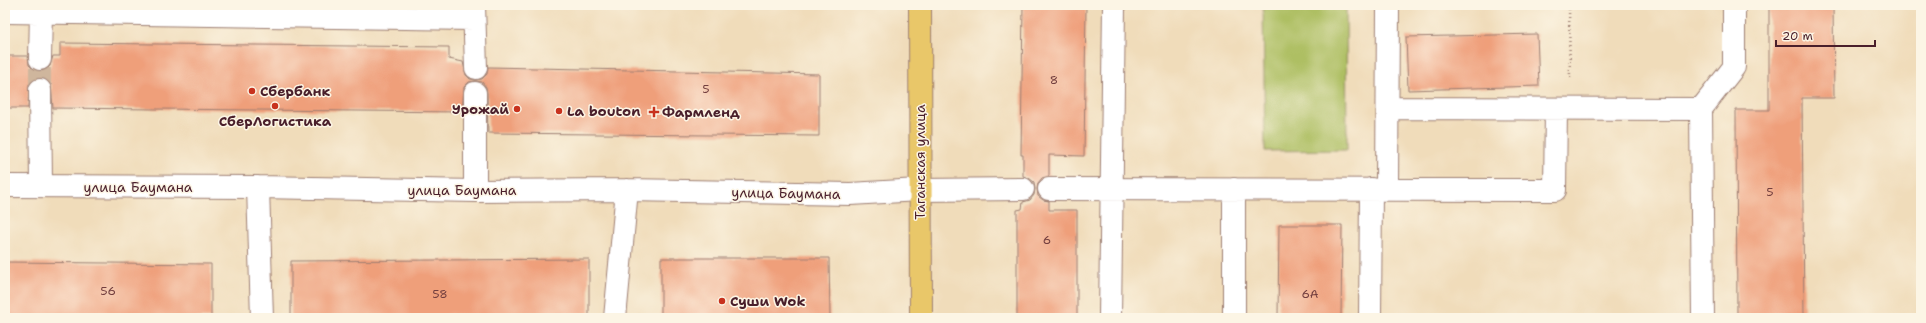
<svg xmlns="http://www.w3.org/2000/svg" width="1926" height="323" font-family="'Shantell Sans',sans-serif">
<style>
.green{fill:#aebf63;stroke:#7c6f47}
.building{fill:#ef9f7a}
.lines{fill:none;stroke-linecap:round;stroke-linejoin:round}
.minor-tunnel{stroke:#cfb69d;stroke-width:22;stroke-dasharray:22 11;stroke-linecap:butt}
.minor-casing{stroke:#9d7e72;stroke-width:24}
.major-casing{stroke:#9d7e72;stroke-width:24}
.path{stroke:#9d7e72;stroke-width:2.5;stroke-dasharray:1 3;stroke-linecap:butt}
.minor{stroke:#fff;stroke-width:22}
.major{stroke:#e9c769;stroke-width:22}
.poi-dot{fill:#c8321e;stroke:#fcf5e5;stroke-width:1.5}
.labels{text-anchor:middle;stroke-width:3;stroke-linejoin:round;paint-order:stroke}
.number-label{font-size:12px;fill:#733f3f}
.poi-label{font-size:14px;font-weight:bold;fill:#4a1f2b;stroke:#fcf5e5;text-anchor:start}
.street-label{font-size:14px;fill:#4a1f2b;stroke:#fcf5e5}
</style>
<rect width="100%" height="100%" fill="#fcf5e5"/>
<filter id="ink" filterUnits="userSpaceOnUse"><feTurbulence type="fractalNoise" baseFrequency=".025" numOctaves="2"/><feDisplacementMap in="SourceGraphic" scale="8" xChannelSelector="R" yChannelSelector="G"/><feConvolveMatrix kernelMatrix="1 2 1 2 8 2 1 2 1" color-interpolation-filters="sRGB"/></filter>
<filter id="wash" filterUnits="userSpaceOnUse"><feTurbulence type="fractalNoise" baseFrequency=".012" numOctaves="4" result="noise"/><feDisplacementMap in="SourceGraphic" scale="16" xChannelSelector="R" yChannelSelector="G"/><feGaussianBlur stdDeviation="0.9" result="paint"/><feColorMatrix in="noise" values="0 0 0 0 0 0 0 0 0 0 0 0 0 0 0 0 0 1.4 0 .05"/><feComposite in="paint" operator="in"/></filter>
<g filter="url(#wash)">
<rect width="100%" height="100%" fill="#f0dcba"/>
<path class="green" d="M 1263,5 L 1346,5 L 1347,150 L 1265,151 Z"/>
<g id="blocks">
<path class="building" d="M 1023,5 L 1086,5 L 1084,156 L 1049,155 L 1049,176 L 1042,178 L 1038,183 L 1037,189 L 1038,196 L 1043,200 L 1049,201 L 1049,210 L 1077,210 L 1077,318 L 1017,318 L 1017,210 L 1022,209 L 1023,202 L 1030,200 L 1034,195 L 1035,189 L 1034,182 L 1029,178 L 1023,176 L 1023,155 L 1021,155 Z
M 1769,5 L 1833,5 L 1834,98 L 1802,98 L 1804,318 L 1737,318 L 1736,110 L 1769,110 Z
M 1537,34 L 1539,86 L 1408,90 L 1406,37 Z
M 60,43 L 449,47 L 449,59 L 463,62 L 466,75 L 470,79 L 476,80 L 482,79 L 487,74 L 488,67 L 819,74 L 819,136 L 488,133 L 487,93 L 486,87 L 482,82 L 475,81 L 469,82 L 464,87 L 462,112 L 53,108 L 51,84 L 46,79 L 40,78 L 33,79 L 29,84 L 28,108 L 5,108 L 5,56 L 28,56 L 29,65 L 34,70 L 40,71 L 46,70 L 50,66 L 53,56 L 60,56 Z
M 1279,225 L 1342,225 L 1341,318 L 1278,318 Z
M 661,258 L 829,258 L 830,318 L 661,318 Z
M 589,259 L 589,318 L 291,318 L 291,261 Z
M 5,262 L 211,264 L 211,318 L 5,318 Z"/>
</g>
</g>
<g filter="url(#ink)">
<use href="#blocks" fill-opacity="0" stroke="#9d7e72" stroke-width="1"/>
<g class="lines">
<path class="minor-tunnel" d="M 40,90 L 40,59"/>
<defs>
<path id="minor" d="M 474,5 L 476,68
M 5,12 L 474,19
M 40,59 L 41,12
M 40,90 L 41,186
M 1388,108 L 1701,109
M 5,186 L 258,187 L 475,191 L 627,190 L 850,194 L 919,190 L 1023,189
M 258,187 L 262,318
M 1049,189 L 1555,190 L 1556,109
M 1387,189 L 1388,5
M 475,191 L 475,93
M 615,318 L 627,190
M 1110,318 L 1114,5
M 1234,318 L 1234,189
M 1370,318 L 1371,189
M 1703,318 L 1701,109 L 1734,67 L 1734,5"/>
<path id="major" d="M 920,5 L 921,318"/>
</defs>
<use href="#minor" class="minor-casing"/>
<use href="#major" class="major-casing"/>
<path class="path" d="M 1569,5 L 1570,80"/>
<use href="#minor" class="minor"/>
<use href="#major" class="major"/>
</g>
</g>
<g class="poi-dot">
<circle cx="252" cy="91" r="4"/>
<circle cx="275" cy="106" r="4"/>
<circle cx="517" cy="109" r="4"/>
<circle cx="559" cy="111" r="4"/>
<path d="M652 106h4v4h4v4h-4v4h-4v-4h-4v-4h4z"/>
<circle cx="722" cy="301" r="4"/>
</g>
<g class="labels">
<g class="number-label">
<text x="1054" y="84">8</text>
<text x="706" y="93">5</text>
<text x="1770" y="196">5</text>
<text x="1047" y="244">6</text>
<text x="108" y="295">56</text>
<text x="440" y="298">58</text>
<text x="1310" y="298">6А</text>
</g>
<g class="poi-label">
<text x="260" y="96">Сбербанк</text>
<text x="509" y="114" text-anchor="end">Урожай</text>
<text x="567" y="116">La bouton</text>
<text x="662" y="117">Фармленд</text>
<text x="275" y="126" text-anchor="middle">СберЛогистика</text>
<text x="730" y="306">Суши Wok</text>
</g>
<g class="street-label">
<text transform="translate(920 162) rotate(-90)" y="5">Таганская улица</text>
<text x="138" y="192">улица Баумана</text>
<text x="462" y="195">улица Баумана</text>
<text transform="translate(786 193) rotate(1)" y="5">улица Баумана</text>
</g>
</g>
<rect width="1926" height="323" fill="none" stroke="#fcf5e5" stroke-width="20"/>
<path d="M1776 40v6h99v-6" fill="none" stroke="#4a1f2b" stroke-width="2"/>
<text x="1782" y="40" font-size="12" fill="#4a1f2b" stroke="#fcf5e5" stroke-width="3" paint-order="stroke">20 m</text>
</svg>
